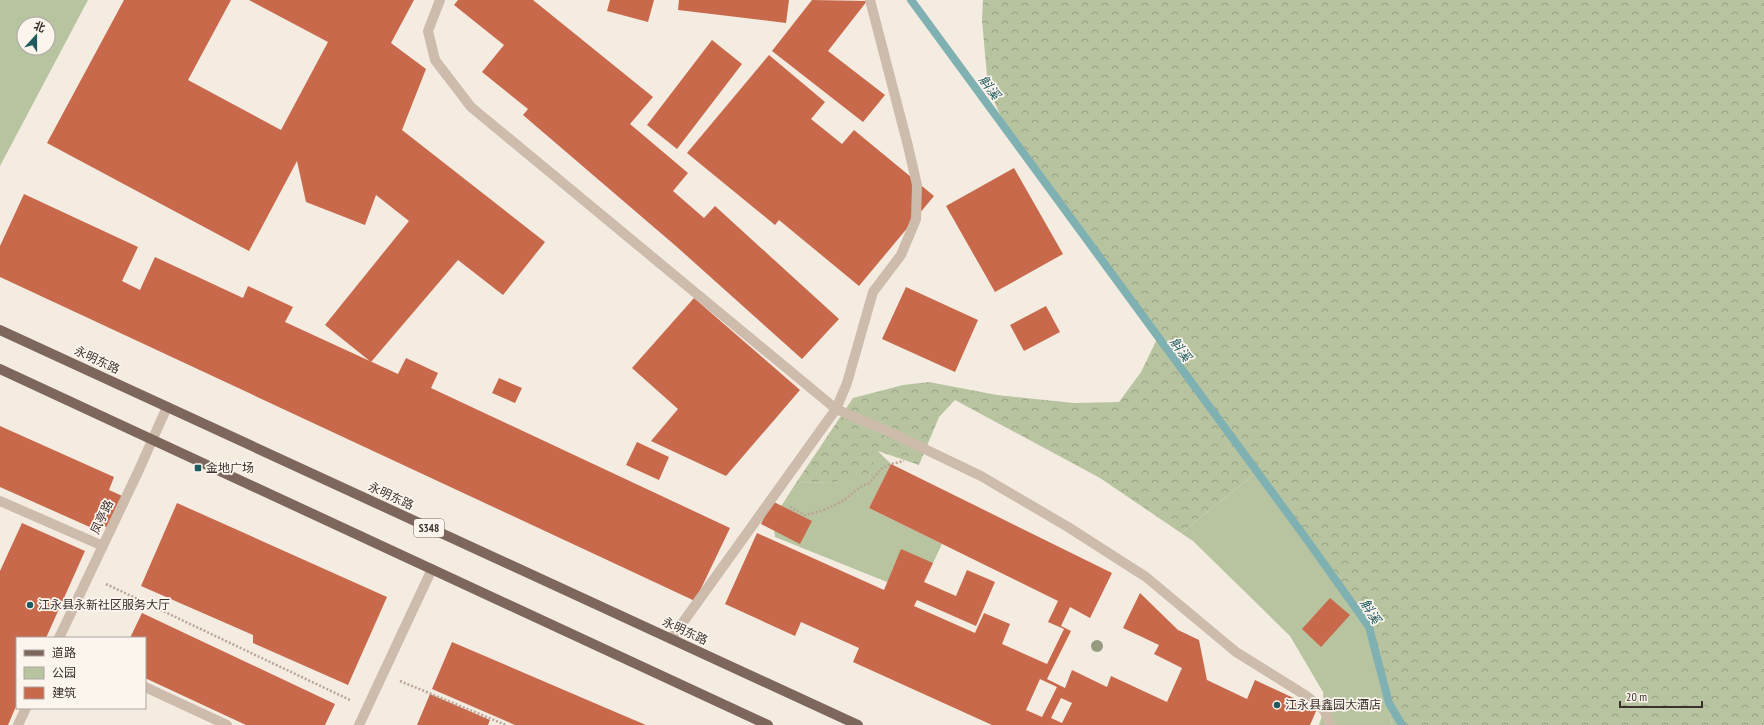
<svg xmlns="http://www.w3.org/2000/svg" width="1764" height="725" font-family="'PT Sans Narrow','Noto Sans SC',sans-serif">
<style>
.green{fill:#b8c4a0;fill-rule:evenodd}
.forest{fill:url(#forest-crowns)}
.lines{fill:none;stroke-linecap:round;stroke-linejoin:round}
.stream{stroke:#7fb0b2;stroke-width:8}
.building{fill:#c8694b;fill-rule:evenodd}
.path{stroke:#b9a596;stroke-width:2.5;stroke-dasharray:2 2;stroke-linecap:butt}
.service{stroke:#cdbbac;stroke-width:10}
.minor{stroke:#cdbbac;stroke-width:10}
.primary{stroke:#7d675c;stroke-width:10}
.tree{fill:#969b7f}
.poi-dot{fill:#1f5a5e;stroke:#fbf5ee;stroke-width:1.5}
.labels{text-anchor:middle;stroke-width:3.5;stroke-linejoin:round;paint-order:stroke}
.shield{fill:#fbf5ee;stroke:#756b66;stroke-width:1}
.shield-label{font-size:11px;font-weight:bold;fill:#3b302b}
.street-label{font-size:12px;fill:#3b302b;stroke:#fbf5ee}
.poi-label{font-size:12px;fill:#3b302b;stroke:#fbf5ee;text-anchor:start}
.water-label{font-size:13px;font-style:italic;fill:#1f5a5e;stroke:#fbf5ee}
</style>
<defs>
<pattern id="forest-crowns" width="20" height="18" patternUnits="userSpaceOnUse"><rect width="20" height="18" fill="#b8c4a0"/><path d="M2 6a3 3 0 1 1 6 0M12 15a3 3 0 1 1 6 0" fill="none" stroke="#97a083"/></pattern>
</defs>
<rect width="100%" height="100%" fill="#f4ebe1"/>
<path class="green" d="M 0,0 L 88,0 L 0,166 ZM 24,24 L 48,24 L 48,48 L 24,48 Z
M 878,451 L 891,464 L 869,508 L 942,544 L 933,563 L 887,582 L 775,537 L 773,519 L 796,483 L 832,482 Z
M 1257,472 L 1369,627 L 1389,703 L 1392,725 L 1319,725 L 1324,710 L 1323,692 L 1290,636 L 1193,541 L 1181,533 Z"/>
<path class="forest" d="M 983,0 L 1764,0 L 1764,725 L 1392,725 L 1389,703 L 1369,627 L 1257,472 L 1181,533 L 1100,478 L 955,400 L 939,417 L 919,465 L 878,451 L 868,476 L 832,482 L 796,483 L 853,398 L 903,385 L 929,382 L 997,395 L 1074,403 L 1119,402 L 1141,372 L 1158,337 L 1008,133 L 988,87 L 982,20 Z"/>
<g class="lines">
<path class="stream" d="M 911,0 L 1305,537 L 1369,627 L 1389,703 L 1402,725"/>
</g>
<path class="building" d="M 124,0 L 231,0 L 188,80 L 281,130 L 328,42 L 249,0 L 414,0 L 391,43 L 426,69 L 402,130 L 545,242 L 503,295 L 458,260 L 371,362 L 325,325 L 409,221 L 376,195 L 365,225 L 306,202 L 297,161 L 249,251 L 47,143 Z
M 458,0 L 533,0 L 653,97 L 630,124 L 688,173 L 673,191 L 704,218 L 715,206 L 839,319 L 802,359 L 677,247 L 523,115 L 528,109 L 482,72 L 504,45 L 454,5 Z
M 610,0 L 654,0 L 648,22 L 607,11 Z
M 679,0 L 789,0 L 786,23 L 678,10 Z
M 812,0 L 867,1 L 828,51 L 885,95 L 863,122 L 772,51 Z
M 712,40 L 742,64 L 677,149 L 647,125 Z
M 769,55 L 825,102 L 811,119 L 842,144 L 854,130 L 934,196 L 859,286 L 779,220 L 775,225 L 687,153 Z
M 1014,168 L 1063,254 L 995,292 L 946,206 Z
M 24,194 L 138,247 L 122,281 L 140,290 L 155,257 L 243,298 L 248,286 L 293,307 L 285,322 L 398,374 L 406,358 L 438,373 L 431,388 L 730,528 L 695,601 L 0,277 L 0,246 Z
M 906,287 L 978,320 L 955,372 L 882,339 Z
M 694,298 L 800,390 L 726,476 L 651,441 L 678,409 L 632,368 Z
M 1046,306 L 1060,332 L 1024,351 L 1010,325 Z
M 499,378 L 522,388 L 515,403 L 492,393 Z
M 0,426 L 114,477 L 109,490 L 129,499 L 115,531 L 95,522 L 92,528 L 0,487 Z
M 637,442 L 669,457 L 659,480 L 626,465 Z
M 891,464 L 1112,573 L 1090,618 L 1070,607 L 1061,626 L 1071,631 L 1047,679 L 1065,688 L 1072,670 L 1107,687 L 1111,676 L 1167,702 L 1182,668 L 1154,654 L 1159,645 L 1123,628 L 1140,593 L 1178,630 L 1199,640 L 1207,680 L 1247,699 L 1255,680 L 1317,709 L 1310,725 L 992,725 L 853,662 L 859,648 L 801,622 L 795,636 L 725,604 L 757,533 L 884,590 L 901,549 L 933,563 L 924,582 L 956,596 L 967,570 L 995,582 L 976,626 L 917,600 L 914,606 L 975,633 L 984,613 L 1010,624 L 1002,644 L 1047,664 L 1064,629 L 1048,622 L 1058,601 L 869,508 ZM 1040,679 L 1057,687 L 1042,717 L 1026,710 ZM 1061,698 L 1072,703 L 1062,723 L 1051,718 Z
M 772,501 L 812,521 L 800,544 L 761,524 Z
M 177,503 L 387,597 L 348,685 L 253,643 L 253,635 L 141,586 Z
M 22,523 L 85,551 L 46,638 L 17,638 L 17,704 L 8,725 L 0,725 L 0,571 Z
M 1330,598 L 1350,615 L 1321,647 L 1302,629 Z
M 142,613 L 335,704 L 325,725 L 246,725 L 145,678 L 145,638 L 130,638 Z
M 452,642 L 613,711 L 646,725 L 515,725 L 432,689 Z
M 430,694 L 490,720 L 488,725 L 417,725 Z"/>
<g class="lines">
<path class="path" d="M 790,507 L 805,515 L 822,511 L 843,501 L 860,487 L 869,483 L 881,469 L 891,464 L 904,461
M 106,584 L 350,700
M 400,681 L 506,725"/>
<path class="service" d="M 440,0 L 428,31 L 435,60 L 471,107 L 836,409 L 885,430 L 981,476 L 1068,527 L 1146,577 L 1236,652 L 1305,695 L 1324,710 L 1331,725
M 0,501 L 103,546
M 671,639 L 836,409 L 847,383 L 873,292 L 901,255 L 916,219 L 917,185 L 908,146 L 870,0"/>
<path class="minor" d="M 59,638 L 138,472 L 167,407
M 145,687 L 227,725
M 18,725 L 26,708
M 359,725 L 432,569"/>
<path class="primary" d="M 0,330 L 858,725
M 0,369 L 768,725"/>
</g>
<circle class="tree" cx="1097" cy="646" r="6"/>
<g class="poi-dot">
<rect x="194" y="464" width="8" height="8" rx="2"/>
<circle cx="30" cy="605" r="4"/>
<circle cx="1277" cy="705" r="4"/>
</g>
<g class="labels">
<rect class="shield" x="414" y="519" width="30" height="18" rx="3"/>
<g class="shield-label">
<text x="429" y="532">S348</text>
</g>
<g class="street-label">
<text transform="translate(97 360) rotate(25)" y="4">永明东路</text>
<text transform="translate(391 496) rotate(25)" y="4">永明东路</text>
<text transform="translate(102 517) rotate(-65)" y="4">凤亭路</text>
<text transform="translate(685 631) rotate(25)" y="4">永明东路</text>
</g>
<g class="poi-label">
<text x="206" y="472">金地广场</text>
<text x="38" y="609">江永县永新社区服务大厅</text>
<text x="1285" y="709">江永县鑫园大酒店</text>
</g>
<g class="water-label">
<text transform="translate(990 87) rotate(54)" y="5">斛溪</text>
<text transform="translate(1181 349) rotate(54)" y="5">斛溪</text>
<text transform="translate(1371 611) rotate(58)" y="5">斛溪</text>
</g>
</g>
<rect x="16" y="637" width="130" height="72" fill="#fbf5ee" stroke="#aea6a0"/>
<rect x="24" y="650" width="20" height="6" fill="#7d675c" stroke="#aea6a0"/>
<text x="52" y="657" font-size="12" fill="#3b302b">道路</text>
<rect x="24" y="667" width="20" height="12" fill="#b8c4a0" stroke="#aea6a0"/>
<text x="52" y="677" font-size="12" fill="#3b302b">公园</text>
<rect x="24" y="687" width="20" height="12" fill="#c8694b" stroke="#aea6a0"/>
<text x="52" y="697" font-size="12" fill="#3b302b">建筑</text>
<g transform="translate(36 36) rotate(21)"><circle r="19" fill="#fbf5ee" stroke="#aea6a0"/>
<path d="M0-3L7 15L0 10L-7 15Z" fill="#1f5a5e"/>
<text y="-6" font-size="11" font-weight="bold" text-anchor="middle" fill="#3b302b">北</text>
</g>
<path d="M1620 701v6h82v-6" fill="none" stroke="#3b302b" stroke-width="2"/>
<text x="1626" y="701" font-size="12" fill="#3b302b" stroke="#fbf5ee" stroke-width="3" paint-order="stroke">20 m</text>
</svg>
